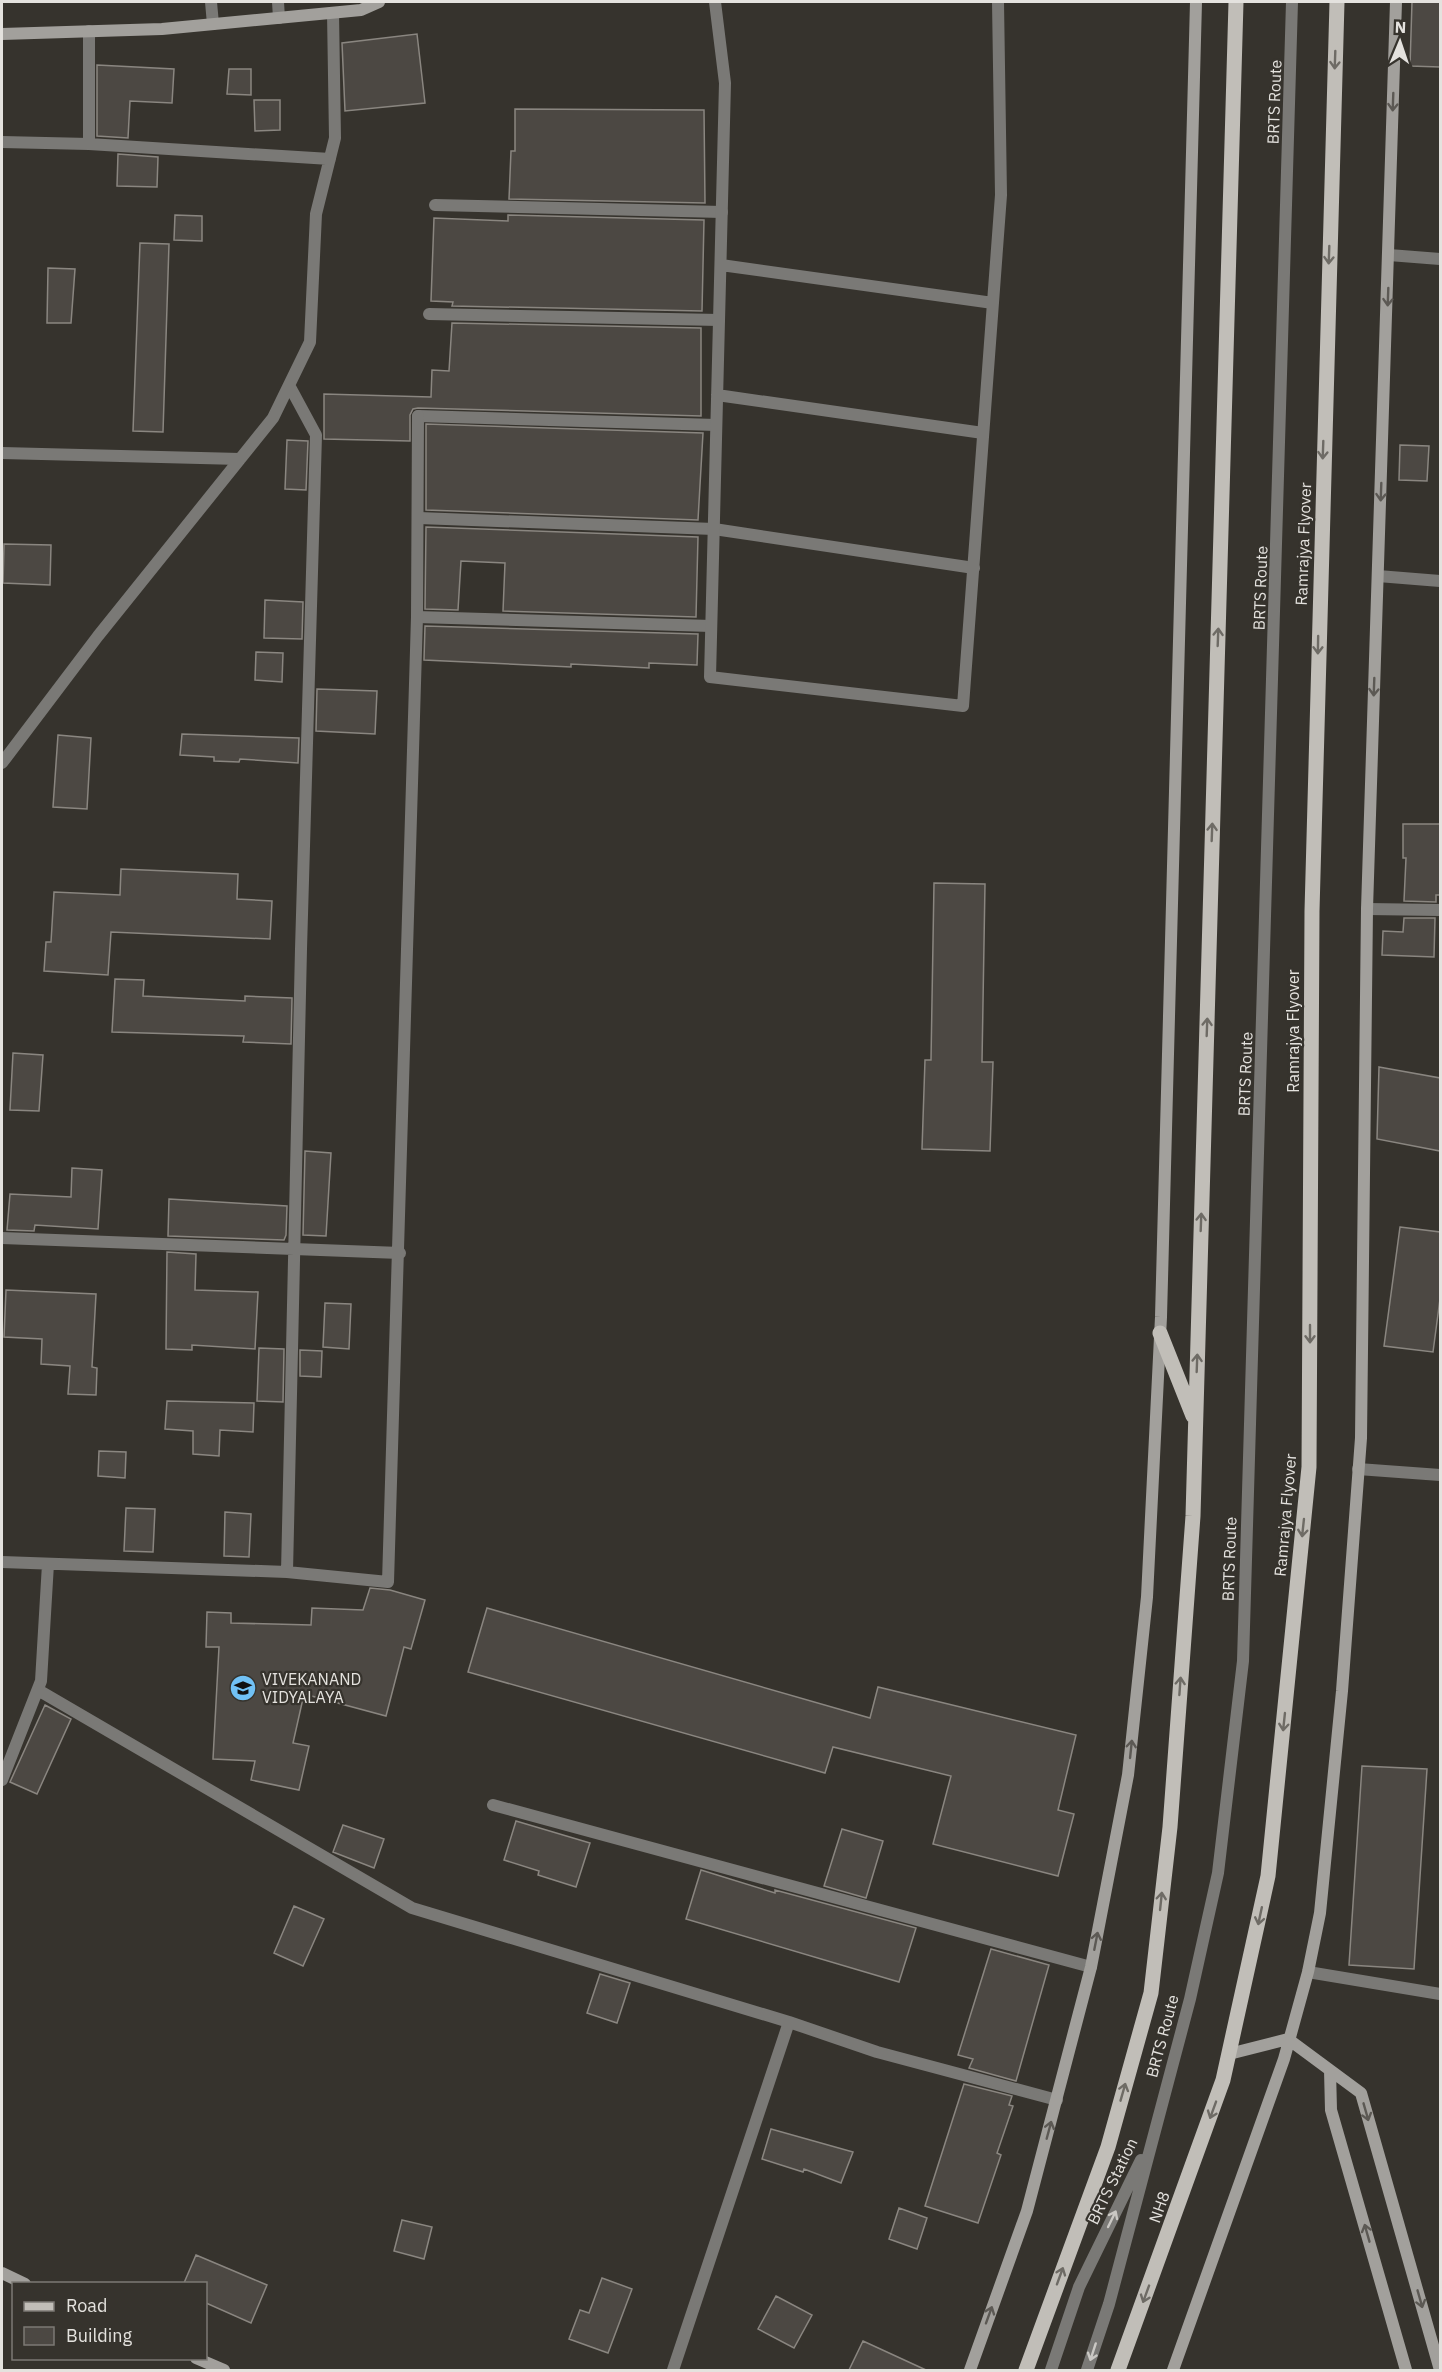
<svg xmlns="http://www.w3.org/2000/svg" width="1442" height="2372" font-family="'IBM Plex Sans',sans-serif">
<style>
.building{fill:#4c4843;stroke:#8a8680;stroke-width:1.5}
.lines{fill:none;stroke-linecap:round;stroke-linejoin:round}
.lane{stroke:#7a7976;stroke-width:12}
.street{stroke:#7a7976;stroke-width:12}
.secondary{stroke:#a2a09c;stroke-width:12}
.primary{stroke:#c1beb8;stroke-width:15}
.oneway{stroke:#6e6b65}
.oneway2{stroke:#5c5954}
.oneway3{stroke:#cac8c4}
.labels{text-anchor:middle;stroke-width:4.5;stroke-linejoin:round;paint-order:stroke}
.street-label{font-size:16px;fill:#e4e2de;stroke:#36332d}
.poi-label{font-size:16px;fill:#e4e2de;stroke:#36332d;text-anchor:start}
</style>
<rect width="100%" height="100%" fill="#36332d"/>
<path class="building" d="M 1412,2 L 1440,2 L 1440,67 L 1410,66 Z
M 417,34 L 425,103 L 345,111 L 342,43 Z
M 97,65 L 174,69 L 172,103 L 130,101 L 128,138 L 97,136 Z
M 229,69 L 251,69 L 251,95 L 227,94 Z
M 254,100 L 280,100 L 280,130 L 255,131 Z
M 515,109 L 704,110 L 705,203 L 509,199 L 511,151 L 515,151 Z
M 118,154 L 158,157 L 157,187 L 117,186 Z
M 175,215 L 202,216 L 202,241 L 174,240 Z
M 508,215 L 704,220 L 702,311 L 452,306 L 453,302 L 431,301 L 434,218 L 508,221 Z
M 140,243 L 169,244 L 163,432 L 133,431 Z
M 48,268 L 75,269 L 71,323 L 47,323 Z
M 452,323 L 701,328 L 701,416 L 418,408 L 413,409 L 410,415 L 410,441 L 324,439 L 324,394 L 431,397 L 432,370 L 449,371 Z
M 426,424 L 703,433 L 698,520 L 426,510 Z
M 287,440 L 308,441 L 306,490 L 285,489 Z
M 1400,445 L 1429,446 L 1427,481 L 1399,480 Z
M 426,527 L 698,537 L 696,617 L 503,611 L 505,563 L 461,561 L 458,610 L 425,609 Z
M 4,544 L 51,545 L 50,585 L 3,583 Z
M 265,600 L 303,602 L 302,639 L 264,638 Z
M 425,626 L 698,634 L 697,665 L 649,663 L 649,668 L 571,664 L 571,667 L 424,660 Z
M 256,652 L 283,653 L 282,682 L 255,680 Z
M 317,689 L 377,691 L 375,734 L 316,731 Z
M 182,734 L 299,738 L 298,763 L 240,759 L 239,762 L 214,761 L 214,757 L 180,755 Z
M 58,735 L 91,738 L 87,809 L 53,807 Z
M 1403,824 L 1440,824 L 1440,895 L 1436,895 L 1436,902 L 1404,901 L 1406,858 L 1403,858 Z
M 121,869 L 238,874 L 237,899 L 272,901 L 270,939 L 111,932 L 108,975 L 44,971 L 46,942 L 51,942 L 54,892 L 120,895 Z
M 934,883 L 985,884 L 982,1062 L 993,1062 L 990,1151 L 922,1149 L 925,1060 L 931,1060 Z
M 1404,918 L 1435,918 L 1434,957 L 1382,955 L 1383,931 L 1403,932 Z
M 115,979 L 144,980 L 143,996 L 245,1001 L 245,996 L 292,998 L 291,1044 L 243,1042 L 244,1036 L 112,1032 Z
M 13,1053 L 43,1055 L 39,1111 L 10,1110 Z
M 1379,1067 L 1440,1078 L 1440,1151 L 1377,1139 Z
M 305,1151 L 331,1153 L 326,1236 L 303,1235 Z
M 72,1168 L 102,1170 L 98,1229 L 35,1225 L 34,1231 L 7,1230 L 10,1194 L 71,1197 Z
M 169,1199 L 287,1206 L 286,1235 L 284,1240 L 168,1236 Z
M 1400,1227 L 1440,1232 L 1440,1299 L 1433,1352 L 1384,1346 Z
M 167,1252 L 196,1254 L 195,1290 L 258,1292 L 255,1349 L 192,1345 L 192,1350 L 166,1349 Z
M 6,1290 L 96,1294 L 92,1367 L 97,1368 L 96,1395 L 68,1394 L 70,1366 L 41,1364 L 42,1339 L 4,1337 Z
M 325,1303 L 351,1304 L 349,1349 L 323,1347 Z
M 259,1348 L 284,1349 L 283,1402 L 257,1401 Z
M 300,1350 L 322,1351 L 321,1377 L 300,1376 Z
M 167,1401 L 254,1403 L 253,1432 L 220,1430 L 219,1456 L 193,1454 L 193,1431 L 165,1429 Z
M 99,1451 L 126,1452 L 125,1478 L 98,1476 Z
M 126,1508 L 155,1509 L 153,1552 L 124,1551 Z
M 225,1512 L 251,1514 L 249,1557 L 224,1556 Z
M 370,1588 L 390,1590 L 425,1600 L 411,1649 L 404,1647 L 386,1716 L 304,1694 L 293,1743 L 309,1746 L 299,1790 L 251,1780 L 255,1761 L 213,1759 L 219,1647 L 206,1647 L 207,1612 L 231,1613 L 231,1623 L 311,1625 L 312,1608 L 363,1610 Z
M 487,1608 L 870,1718 L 878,1687 L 1076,1735 L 1058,1810 L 1074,1814 L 1058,1876 L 933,1844 L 951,1776 L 833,1747 L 825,1773 L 468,1672 Z
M 45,1705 L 71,1719 L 37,1794 L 10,1782 Z
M 1362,1766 L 1427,1769 L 1414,1969 L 1349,1965 Z
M 516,1821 L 590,1843 L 576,1887 L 538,1875 L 539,1871 L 504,1860 Z
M 343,1825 L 384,1839 L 374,1868 L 333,1852 Z
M 842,1829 L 883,1841 L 866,1898 L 824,1886 Z
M 701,1870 L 775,1893 L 775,1890 L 916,1928 L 899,1982 L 686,1919 Z
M 294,1906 L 324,1919 L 303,1966 L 274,1953 Z
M 991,1949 L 1049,1965 L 1016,2081 L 969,2068 L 973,2059 L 958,2055 Z
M 600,1974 L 630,1983 L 617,2023 L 587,2013 Z
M 964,2084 L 1012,2096 L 1009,2105 L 1013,2106 L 997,2153 L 1001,2155 L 978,2223 L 925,2206 Z
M 771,2129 L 853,2152 L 841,2183 L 804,2169 L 803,2172 L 762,2159 Z
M 899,2208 L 927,2218 L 917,2249 L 889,2239 Z
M 402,2220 L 432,2227 L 424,2259 L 394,2251 Z
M 196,2255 L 267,2285 L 251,2323 L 206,2303 L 206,2283 L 184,2283 Z
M 602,2278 L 632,2289 L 608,2353 L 569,2339 L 580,2310 L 589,2313 Z
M 776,2296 L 812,2315 L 794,2348 L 758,2329 Z
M 863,2341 L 926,2370 L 849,2370 Z"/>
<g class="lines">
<path class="lane" d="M 435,205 L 722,212
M 429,314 L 719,320
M 418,416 L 716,425
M 419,518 L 714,529 L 974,568
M 417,617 L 711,626
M 1051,2370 L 1079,2287 L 1141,2160
M 1087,2370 L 1109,2304 L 1190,1999 L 1218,1873 L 1243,1661 L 1292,2"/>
<path class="street" d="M 211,2 L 213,24
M 278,2 L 279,18
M 715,2 L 725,83 L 710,677 L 963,706 L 1001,195 L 998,2
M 89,31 L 89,144
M 2,142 L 89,144 L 330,159
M 1389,255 L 1440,259
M 721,265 L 993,303
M 717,395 L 983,433
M 2,453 L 240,459
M 1378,576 L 1440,581
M 2,763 L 98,636 L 273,418 L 310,342 L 316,214 L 335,138 L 333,13
M 1367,909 L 1440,910
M 2,1238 L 400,1253
M 1358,1469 L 1440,1475
M 2,1562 L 287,1572 L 388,1582 L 417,617 L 418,416
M 287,1572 L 301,949 L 316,435 L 289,385
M 38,1690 L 412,1908 L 789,2022 L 877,2052 L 1057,2100
M 2,1780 L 41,1681 L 48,1564
M 493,1805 L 1091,1967
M 1308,1972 L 1440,1994
M 673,2370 L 789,2022"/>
<path class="secondary" d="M 2,34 L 162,29 L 361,10 L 379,2
M 1288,2039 L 1361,2093 L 1440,2370
M 1229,2054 L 1288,2039
M 1330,2070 L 1331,2110 L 1406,2370
M 2,2273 L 25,2284
M 196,2358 L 224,2370
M 970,2370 L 1027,2211 L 1091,1967 L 1128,1775 L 1147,1597 L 1161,1317 L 1196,2
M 1173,2370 L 1284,2059 L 1308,1972 L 1320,1913 L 1342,1691 L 1361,1438 L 1367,909 L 1396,2"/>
<path class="primary" d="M 1160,1333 L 1193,1416
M 1026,2370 L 1108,2147 L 1151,1993 L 1170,1827 L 1193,1516 L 1236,2
M 1118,2370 L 1223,2080 L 1268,1876 L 1309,1467 L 1312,911 L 1337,2"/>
</g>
<defs><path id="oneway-shaft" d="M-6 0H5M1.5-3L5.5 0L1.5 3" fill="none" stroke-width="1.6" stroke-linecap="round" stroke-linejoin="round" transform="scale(1.5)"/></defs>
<g class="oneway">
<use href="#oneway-shaft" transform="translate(1335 60) rotate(92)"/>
<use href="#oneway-shaft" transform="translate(1329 255) rotate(92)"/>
<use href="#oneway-shaft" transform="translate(1323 450) rotate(92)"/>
<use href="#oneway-shaft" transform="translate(1218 637) rotate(-88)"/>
<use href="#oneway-shaft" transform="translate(1318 645) rotate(91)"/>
<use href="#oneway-shaft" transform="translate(1212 832) rotate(-88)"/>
<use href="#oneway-shaft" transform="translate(1207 1027) rotate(-88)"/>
<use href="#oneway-shaft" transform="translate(1201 1222) rotate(-88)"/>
<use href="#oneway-shaft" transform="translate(1310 1334) rotate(90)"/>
<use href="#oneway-shaft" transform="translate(1197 1363) rotate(-88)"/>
<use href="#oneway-shaft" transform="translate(1303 1528) rotate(96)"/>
<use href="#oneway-shaft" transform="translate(1180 1686) rotate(-86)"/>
<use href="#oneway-shaft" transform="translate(1284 1722) rotate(96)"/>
<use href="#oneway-shaft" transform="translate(1161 1901) rotate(-84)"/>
<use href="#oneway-shaft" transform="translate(1260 1916) rotate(102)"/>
<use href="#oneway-shaft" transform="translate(1123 2092) rotate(-74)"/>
<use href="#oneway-shaft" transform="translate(1213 2110) rotate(110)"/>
<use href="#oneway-shaft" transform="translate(1060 2276) rotate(-70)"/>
<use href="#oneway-shaft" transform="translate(1146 2294) rotate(110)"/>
</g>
<g class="oneway2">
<use href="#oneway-shaft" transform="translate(1393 102) rotate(92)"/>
<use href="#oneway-shaft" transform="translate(1388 297) rotate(92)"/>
<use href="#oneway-shaft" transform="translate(1381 492) rotate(92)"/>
<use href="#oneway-shaft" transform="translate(1374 687) rotate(92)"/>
<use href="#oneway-shaft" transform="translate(1131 1749) rotate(-84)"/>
<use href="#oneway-shaft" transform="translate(1096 1941) rotate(-79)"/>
<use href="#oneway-shaft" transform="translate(1366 2112) rotate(74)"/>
<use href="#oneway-shaft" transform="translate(1049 2130) rotate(-75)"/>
<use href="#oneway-shaft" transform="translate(1367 2233) rotate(-106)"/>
<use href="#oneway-shaft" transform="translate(1420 2299) rotate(74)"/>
<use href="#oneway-shaft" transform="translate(989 2315) rotate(-70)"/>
</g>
<g class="oneway3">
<use href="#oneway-shaft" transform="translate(1112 2219) rotate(-64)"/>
<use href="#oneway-shaft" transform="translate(1093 2352) rotate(108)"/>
</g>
<defs>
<symbol id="school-disc" viewBox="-11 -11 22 22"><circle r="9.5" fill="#71c1f5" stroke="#36332d"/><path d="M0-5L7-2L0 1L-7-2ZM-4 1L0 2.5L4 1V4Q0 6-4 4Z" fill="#111"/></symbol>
</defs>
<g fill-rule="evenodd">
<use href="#school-disc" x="228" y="1673" width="30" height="30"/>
</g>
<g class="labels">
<g class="street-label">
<text transform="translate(1274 102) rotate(-88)" y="6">BRTS Route</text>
<text transform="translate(1303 544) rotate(-88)" y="6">Ramrajya Flyover</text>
<text transform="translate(1260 588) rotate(-88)" y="6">BRTS Route</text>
<text transform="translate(1293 1031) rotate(-90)" y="6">Ramrajya Flyover</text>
<text transform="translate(1245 1074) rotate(-88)" y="6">BRTS Route</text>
<text transform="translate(1285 1515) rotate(-85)" y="6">Ramrajya Flyover</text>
<text transform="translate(1229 1559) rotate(-88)" y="6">BRTS Route</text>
<text transform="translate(1162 2036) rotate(-75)" y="6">BRTS Route</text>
<text transform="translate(1112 2181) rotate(-64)" y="6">BRTS Station</text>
<text transform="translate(1159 2207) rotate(-70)" y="6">NH8</text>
</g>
<g class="poi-label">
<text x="262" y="1685">VIVEKANAND<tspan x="262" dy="18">VIDYALAYA</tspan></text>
</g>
</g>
<rect width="1442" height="2372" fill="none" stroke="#e4e2de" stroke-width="6"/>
<rect x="12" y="2282" width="195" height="78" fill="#36332d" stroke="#7c7974" stroke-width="1.5"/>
<rect x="24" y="2302" width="30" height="9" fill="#c1beb8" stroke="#7c7974" stroke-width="1.5"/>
<text x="66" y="2312" font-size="18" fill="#e4e2de">Road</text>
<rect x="24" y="2327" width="30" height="18" fill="#4c4843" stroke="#7c7974" stroke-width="1.5"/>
<text x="66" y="2342" font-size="18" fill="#e4e2de">Building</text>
<g transform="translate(1400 42) rotate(2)" stroke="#36332d" stroke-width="4.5" paint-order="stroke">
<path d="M0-4.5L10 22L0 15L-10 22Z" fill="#e4e2de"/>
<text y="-9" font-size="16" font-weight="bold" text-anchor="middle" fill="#e4e2de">N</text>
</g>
</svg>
